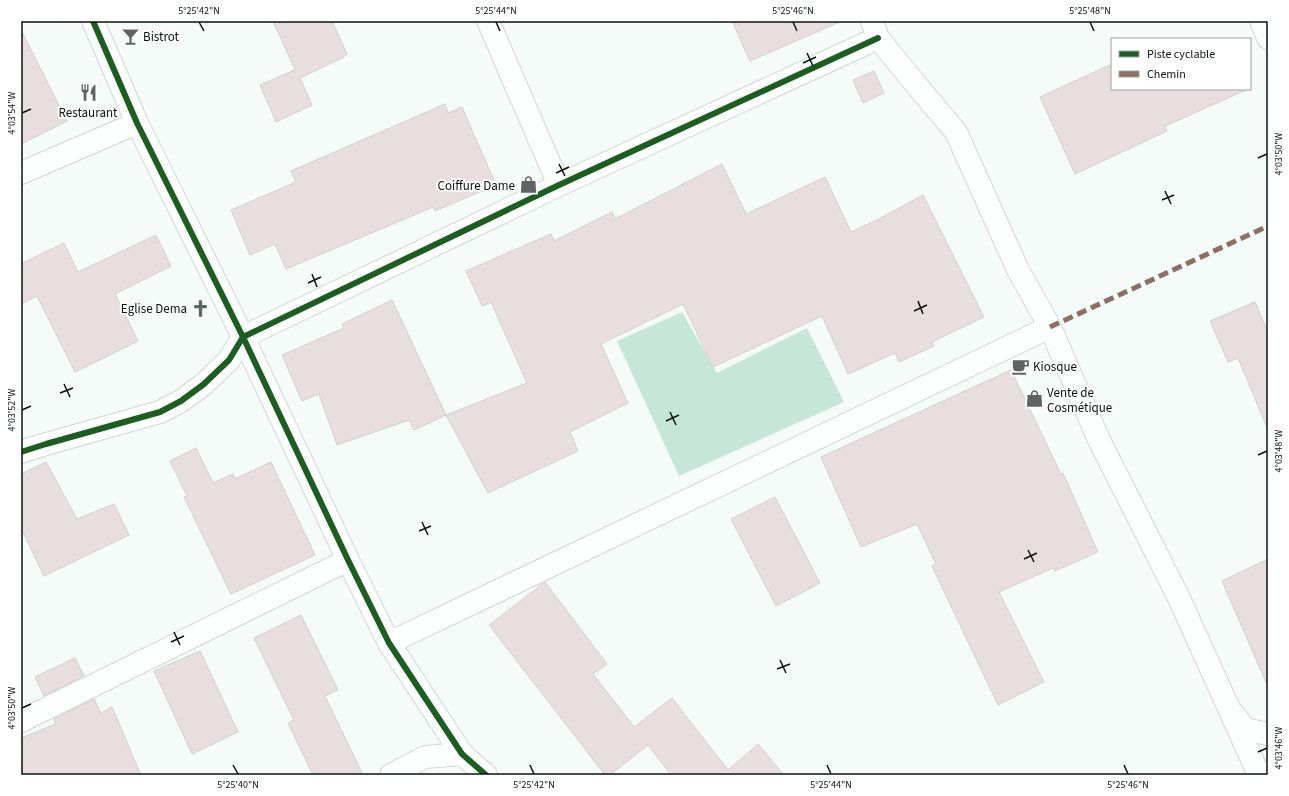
<svg xmlns="http://www.w3.org/2000/svg" width="1289" height="796" font-family="'Source Sans 3',sans-serif">
<style>
.green{fill:#c7e6da}
.building{fill:#e8dee0;stroke:#d1d0cf}
.lines{fill:none;stroke-linecap:round;stroke-linejoin:round}
.minor-casing{stroke:#d0d7d4;stroke-width:24}
.minor{stroke:#fdfefe;stroke-width:22}
.quiet{stroke:#8d6e63;stroke-width:5;stroke-dasharray:10 5;stroke-linecap:butt}
.cycleway-casing{stroke:#fff;stroke-width:8}
.cycleway{stroke:#1b5e20;stroke-width:6}
.ticks{fill:none;stroke:#0b1310;stroke-width:1.5}
.labels{text-anchor:middle;stroke-width:4;stroke-linejoin:round;paint-order:stroke}
.poi-label{font-size:13px;fill:#0b1310;stroke:#fff;text-anchor:start}
.neatline{fill:none;stroke:#0b1310;stroke-width:1.5}
.ticks-label{font-size:10px;text-anchor:middle;fill:#0b1310}
</style>
<rect width="100%" height="100%" fill="#f4fbf8"/>
<path class="green" d="M 682,312 L 717,373 L 807,328 L 844,402 L 679,476 L 617,341 Z"/>
<path class="building" d="M 273,21 L 332,21 L 347,54 L 344,56 L 344,57 L 300,78 L 312,105 L 276,122 L 260,85 L 295,70 Z
M 732,21 L 842,21 L 750,61 Z
M 21,30 L 67,121 L 21,144 Z
M 1112,64 L 1112,89 L 1248,89 L 1165,126 L 1167,131 L 1075,174 L 1040,97 Z
M 874,71 L 884,93 L 863,103 L 853,80 Z
M 445,104 L 448,113 L 462,107 L 496,185 L 435,211 L 433,207 L 286,269 L 275,244 L 250,255 L 231,210 L 296,182 L 291,171 Z
M 722,164 L 746,214 L 825,177 L 851,232 L 877,220 L 923,195 L 984,317 L 932,342 L 934,346 L 899,362 L 895,353 L 848,374 L 822,316 L 713,367 L 683,304 L 601,344 L 628,403 L 570,432 L 578,451 L 488,493 L 446,415 L 527,383 L 491,302 L 482,306 L 466,271 L 551,234 L 554,241 L 612,212 L 615,219 Z
M 156,235 L 171,266 L 115,294 L 138,341 L 75,372 L 37,296 L 21,304 L 21,264 L 64,243 L 78,272 Z
M 392,300 L 446,415 L 414,430 L 409,420 L 337,445 L 319,394 L 302,401 L 282,355 L 344,328 L 342,324 Z
M 1255,302 L 1268,332 L 1268,430 L 1238,358 L 1228,362 L 1210,321 Z
M 1011,370 L 1061,474 L 1063,473 L 1098,552 L 1055,571 L 1053,568 L 999,592 L 1044,682 L 998,705 L 932,566 L 936,564 L 917,524 L 861,547 L 821,457 Z
M 196,448 L 213,483 L 233,474 L 235,479 L 271,462 L 315,555 L 231,594 L 184,497 L 187,496 L 170,461 Z
M 46,462 L 77,519 L 114,504 L 129,535 L 44,576 L 21,528 L 21,474 Z
M 775,497 L 820,583 L 776,606 L 731,519 Z
M 1268,559 L 1268,687 L 1222,581 Z
M 545,582 L 607,664 L 593,674 L 634,727 L 672,698 L 728,770 L 758,744 L 784,775 L 671,775 L 648,745 L 610,775 L 605,775 L 489,625 Z
M 301,615 L 338,690 L 325,696 L 363,775 L 313,775 L 288,723 L 294,720 L 254,638 Z
M 200,651 L 238,732 L 192,754 L 154,671 Z
M 75,658 L 84,676 L 44,696 L 35,677 Z
M 94,699 L 101,713 L 112,707 L 141,775 L 21,775 L 21,738 L 56,724 L 54,719 Z"/>
<g class="lines">
<defs>
<path id="minor" d="M 93,21 L 137,123 L 243,337 L 348,560 L 389,643 L 462,754 L 486,775
M 488,21 L 559,185
M 872,21 L 878,38 L 918,87 L 956,132 L 1018,270 L 1050,327 L 1099,440 L 1178,596 L 1259,775
M 1261,21 L 1268,38
M 21,173 L 137,123
M 21,452 L 46,444 L 160,412 L 181,401 L 204,384 L 229,360 L 243,337 L 559,185 L 878,38
M 389,643 L 1050,327
M 1234,714 L 1245,729 L 1268,734
M 21,721 L 348,560
M 391,775 L 425,757 L 462,754"/>
</defs>
<use href="#minor" class="minor-casing"/>
<use href="#minor" class="minor"/>
<path class="quiet" d="M 1050,327 L 1268,226"/>
<defs>
<path id="cycleway" d="M 93,21 L 137,123 L 243,337 L 348,560 L 389,643 L 462,754 L 486,775
M 21,452 L 46,444 L 160,412 L 181,401 L 204,384 L 229,360 L 243,337 L 559,185 L 878,38"/>
</defs>
<use href="#cycleway" class="cycleway-casing"/>
<use href="#cycleway" class="cycleway"/>
</g>
<path class="ticks" d="M 199,22 L 204,31M 496,22 L 500,31M 793,22 L 797,31M 1090,22 L 1094,31M 807,53 L 813,66M 803,63 L 816,57M 22,113 L 31,109M 1258,158 L 1267,154M 559,164 L 565,176M 556,173 L 569,167M 1165,191 L 1171,204M 1162,200 L 1174,195M 312,274 L 317,287M 308,283 L 321,277M 918,301 L 923,314M 914,311 L 927,305M 64,384 L 70,397M 60,393 L 73,388M 22,410 L 31,406M 670,412 L 676,425M 666,421 L 679,415M 1258,455 L 1267,451M 422,522 L 428,535M 419,531 L 431,526M 1028,550 L 1034,562M 1024,559 L 1037,553M 174,632 L 180,645M 171,642 L 184,636M 780,660 L 786,673M 777,669 L 790,664M 22,708 L 31,704M 1258,752 L 1267,748M 233,765 L 238,774M 530,765 L 534,774M 827,765 L 831,774M 1124,765 L 1128,774"/>
<defs>
<symbol id="bar-bare" viewBox="-9 -9 18 18"><path d="M-6-5H6L.8 .8V4.5H3.5V6h-7V4.5H-.8V.8Z" fill="#5d6461" stroke="#fff" stroke-width="2.5" paint-order="stroke"/></symbol>
<symbol id="restaurant-bare" viewBox="-9 -9 18 18"><path d="M-5-6h1v4h1v-4h1v4h1v-4h1v5L-1.5 .5V6h-2V.5L-5-1ZM5-6V6H3V1.5H1.5Q1.5-4 5-6Z" fill="#5d6461" stroke="#fff" stroke-width="2.5" paint-order="stroke"/></symbol>
<symbol id="shop-bare" viewBox="-9 -9 18 18"><path d="M-5-2.5h2.3a2.7 3.5 0 0 1 5.4 0H5L5.5 6h-11ZM-1.5-2.5h3a1.5 2.3 0 0 0-3 0Z" fill="#5d6461" stroke="#fff" stroke-width="2.5" paint-order="stroke"/></symbol>
<symbol id="church-bare" viewBox="-9 -9 18 18"><path d="M-1.2-6h2.4v3.5h3.3v2.4h-3.3V6h-2.4V-.1h-3.3v-2.4h3.3Z" fill="#5d6461" stroke="#fff" stroke-width="2.5" paint-order="stroke"/></symbol>
<symbol id="cafe-bare" viewBox="-9 -9 18 18"><path d="M-5.5-4.5H6V0H3Q3 3.5 0 3.5H-2.5Q-5.5 3.5-5.5 0ZM3-3.2v2h1.7v-2ZM-6 4.5H4V6H-6Z" fill="#5d6461" stroke="#fff" stroke-width="2.5" paint-order="stroke"/></symbol>
</defs>
<g fill-rule="evenodd">
<use href="#bar-bare" x="118" y="24" width="25" height="25"/>
<use href="#restaurant-bare" x="76" y="80" width="25" height="25"/>
<use href="#shop-bare" x="516" y="172" width="25" height="25"/>
<use href="#church-bare" x="188" y="296" width="25" height="25"/>
<use href="#cafe-bare" x="1008" y="354" width="25" height="25"/>
<use href="#shop-bare" x="1022" y="386" width="25" height="25"/>
</g>
<g class="labels">
<g class="poi-label">
<text x="143" y="41">Bistrot</text>
<text x="88" y="117" text-anchor="middle">Restaurant</text>
<text x="515" y="190" text-anchor="end">Coiffure Dame</text>
<text x="187" y="313" text-anchor="end">Eglise Dema</text>
<text x="1033" y="371">Kiosque</text>
<text x="1047" y="397">Vente de<tspan x="1047" dy="15">Cosmétique</tspan></text>
</g>
</g>
<rect width="1289" height="796" fill="none" stroke="#ffffff" stroke-width="44"/>
<rect x="1111" y="38" width="140" height="52" fill="#ffffff" stroke="#9da19f"/>
<rect x="1119" y="51" width="20" height="6" fill="#1b5e20" stroke="#9da19f"/>
<text x="1147" y="58" font-size="12" fill="#0b1310">Piste cyclable</text>
<rect x="1119" y="71" width="20" height="6" fill="#8d6e63" stroke="#9da19f"/>
<text x="1147" y="78" font-size="12" fill="#0b1310">Chemin</text>
<rect x="22" y="22" width="1245" height="752" class="neatline"/>
<g class="ticks-label">
<text x="199" y="14">5°25'42"N</text>
<text x="496" y="14">5°25'44"N</text>
<text x="793" y="14">5°25'46"N</text>
<text x="1090" y="14">5°25'48"N</text>
<text transform="translate(11 113) rotate(-90)" y="4">4°03'54"W</text>
<text transform="translate(1278 154) rotate(-90)" y="4">4°03'50"W</text>
<text transform="translate(11 410) rotate(-90)" y="4">4°03'52"W</text>
<text transform="translate(1278 451) rotate(-90)" y="4">4°03'48"W</text>
<text transform="translate(11 708) rotate(-90)" y="4">4°03'50"W</text>
<text transform="translate(1278 748) rotate(-90)" y="4">4°03'46"W</text>
<text x="238" y="788">5°25'40"N</text>
<text x="534" y="788">5°25'42"N</text>
<text x="831" y="788">5°25'44"N</text>
<text x="1128" y="788">5°25'46"N</text>
</g>
</svg>
